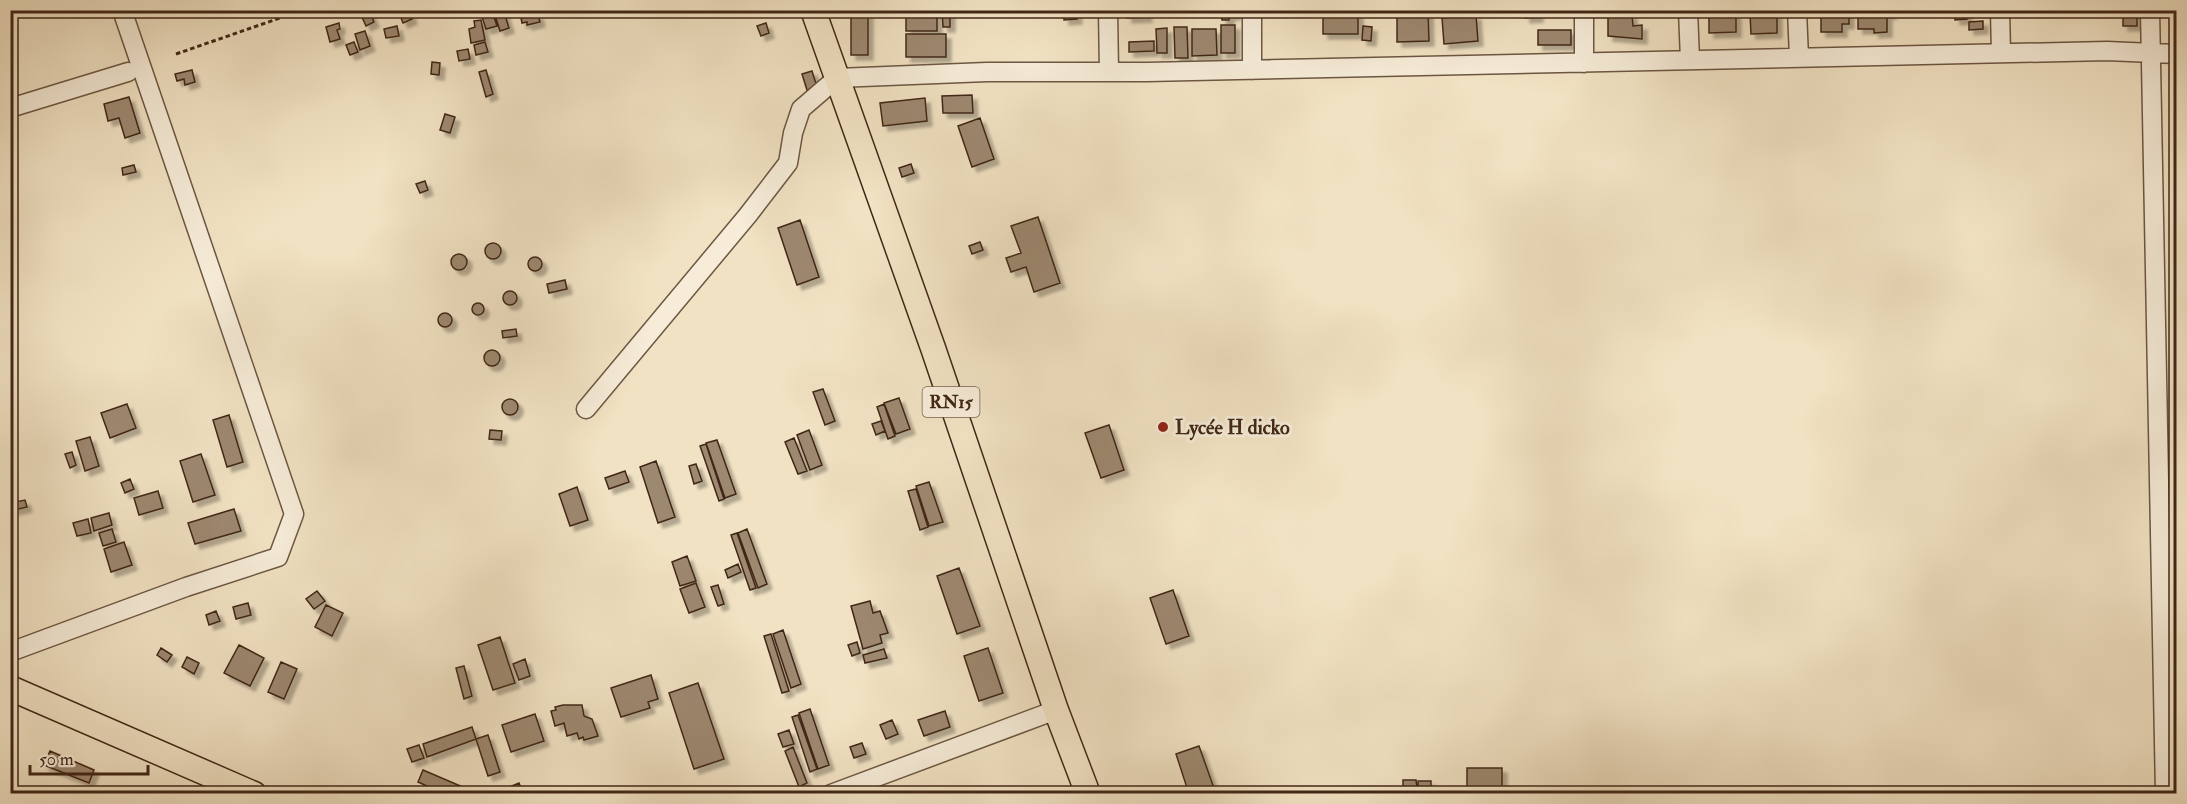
<svg xmlns="http://www.w3.org/2000/svg" width="2187" height="804" font-family="'IM FELL Double Pica',serif">
<style>
.building{fill:#9d8870;stroke:#412717;stroke-width:1.5;filter:url(#shadow)}
.lines{fill:none;stroke-linecap:round;stroke-linejoin:round}
.minor-casing{stroke:#6d5642;stroke-width:21}
.major-casing{stroke:#412717;stroke-width:27}
.path{stroke:#412717;stroke-width:3;stroke-dasharray:4.5 3;stroke-linecap:butt}
.minor{stroke:#f6ecd8;stroke-width:18}
.major{stroke:#f1e2c3;stroke-width:24}
.poi-dot{fill:#8f2418;stroke:#f6ecd8;stroke-width:2}
.labels{text-anchor:middle;stroke-width:6;stroke-linejoin:round;paint-order:stroke}
.shield{fill:#f6ecd8;stroke:#776251;stroke-width:1.5}
.shield-label{font-size:18px;font-weight:bold;fill:#412717}
.poi-label{font-size:20px;font-weight:bold;fill:#412717;stroke:#f6ecd8;text-anchor:start}
</style>
<defs>
<filter id="shadow"><feDropShadow dx="5" dy="5" stdDeviation="1.5" flood-color="#0004"/></filter>
</defs>
<rect width="100%" height="100%" fill="#f1e2c3"/>
<filter id="stains"><feTurbulence type="fractalNoise" baseFrequency=".00333" numOctaves="4"/><feColorMatrix values="0 0 0 0 .2 0 0 0 0 .09 0 0 0 0 .02 0 0 0 .5 -.17"/></filter>
<radialGradient id="worn" r=".72"><stop offset=".6" stop-color="#630" stop-opacity="0"/><stop offset="1" stop-color="#630" stop-opacity=".3"/></radialGradient>
<path class="building" d="M 398,10 L 409,10 L 412,19 L 403,23 Z
M 906,10 L 937,10 L 937,31 L 906,31 Z
M 942,10 L 950,10 L 950,27 L 943,27 Z
M 1076,10 L 1077,19 L 1064,20 L 1064,12 Z
M 1127,10 L 1146,10 L 1147,17 L 1127,18 Z
M 1221,10 L 1235,10 L 1235,15 L 1229,15 L 1229,20 L 1222,20 Z
M 1323,10 L 1358,10 L 1358,34 L 1323,34 Z
M 1397,10 L 1428,10 L 1429,41 L 1397,42 Z
M 1525,10 L 1538,10 L 1538,17 L 1525,18 Z
M 1821,10 L 1849,10 L 1849,24 L 1842,24 L 1842,32 L 1821,32 Z
M 1858,10 L 1892,10 L 1892,14 L 1887,14 L 1887,32 L 1874,33 L 1874,29 L 1858,29 Z
M 1967,10 L 1967,19 L 1955,20 L 1955,11 Z
M 2123,10 L 2137,10 L 2137,26 L 2123,26 Z
M 504,12 L 509,28 L 500,31 L 495,15 Z
M 851,12 L 868,12 L 868,55 L 851,55 Z
M 1726,12 L 1734,12 L 1736,15 L 1736,32 L 1709,33 L 1709,15 L 1726,15 Z
M 370,13 L 374,22 L 366,26 L 362,17 Z
M 1777,13 L 1777,33 L 1751,34 L 1750,14 Z
M 493,14 L 497,26 L 486,29 L 482,17 Z
M 538,14 L 540,22 L 527,25 L 527,22 L 522,23 L 521,18 Z
M 1608,14 L 1632,14 L 1633,26 L 1642,25 L 1642,39 L 1608,36 Z
M 1476,15 L 1478,41 L 1444,44 L 1442,18 Z
M 481,20 L 485,40 L 471,43 L 469,29 L 475,27 L 474,21 Z
M 1983,21 L 1983,29 L 1969,30 L 1969,22 Z
M 339,23 L 340,29 L 337,30 L 340,39 L 330,42 L 326,27 Z
M 766,23 L 769,33 L 761,36 L 757,26 Z
M 1221,25 L 1235,25 L 1235,53 L 1221,53 Z
M 397,26 L 399,36 L 386,38 L 384,29 Z
M 1363,26 L 1372,27 L 1371,41 L 1362,40 Z
M 1174,27 L 1187,27 L 1188,58 L 1175,58 Z
M 1167,28 L 1167,53 L 1157,53 L 1156,29 Z
M 1192,29 L 1216,29 L 1217,55 L 1192,56 Z
M 1538,30 L 1571,30 L 1571,45 L 1538,45 Z
M 365,31 L 370,46 L 360,50 L 355,34 Z
M 906,34 L 946,34 L 946,57 L 906,57 Z
M 1154,41 L 1154,51 L 1129,52 L 1129,42 Z
M 354,42 L 358,52 L 350,55 L 346,45 Z
M 485,42 L 488,52 L 476,55 L 474,45 Z
M 468,49 L 470,59 L 459,61 L 457,51 Z
M 432,62 L 440,63 L 439,75 L 431,74 Z
M 192,70 L 195,82 L 185,85 L 184,79 L 177,81 L 175,74 Z
M 486,70 L 493,94 L 486,97 L 479,72 Z
M 812,71 L 817,87 L 807,90 L 802,74 Z
M 972,95 L 973,113 L 943,113 L 942,96 Z
M 129,97 L 140,133 L 125,138 L 119,118 L 108,121 L 104,104 Z
M 925,98 L 927,121 L 883,126 L 880,103 Z
M 445,114 L 455,117 L 450,133 L 440,130 Z
M 980,118 L 994,159 L 972,167 L 958,126 Z
M 911,164 L 914,173 L 902,177 L 899,168 Z
M 134,165 L 136,172 L 123,175 L 122,168 Z
M 425,181 L 428,190 L 420,193 L 416,184 Z
M 1038,217 L 1060,283 L 1034,292 L 1026,267 L 1011,272 L 1006,258 L 1021,253 L 1011,226 Z
M 800,220 L 819,277 L 797,285 L 778,228 Z
M 980,242 L 983,250 L 972,254 L 969,246 Z
M485 251a8 8 0 1 1 16 0a8 8 0 1 1-16 0Z
M451 262a8 8 0 1 1 16 0a8 8 0 1 1-16 0Z
M528 264a7 7 0 1 1 14 0a7 7 0 1 1-14 0Z
M 565,280 L 567,289 L 549,293 L 547,284 Z
M503 298a7 7 0 1 1 14 0a7 7 0 1 1-14 0Z
M472 309a6 6 0 1 1 12 0a6 6 0 1 1-12 0Z
M438 320a7 7 0 1 1 14 0a7 7 0 1 1-14 0Z
M 516,329 L 517,336 L 503,338 L 502,331 Z
M484 358a8 8 0 1 1 16 0a8 8 0 1 1-16 0Z
M 823,389 L 835,421 L 825,425 L 813,392 Z
M 899,398 L 910,429 L 896,434 L 884,403 Z
M502 407a8 8 0 1 1 16 0a8 8 0 1 1-16 0Z
M 127,404 L 136,428 L 110,438 L 101,413 Z
M 884,404 L 895,436 L 888,439 L 877,407 Z
M 229,415 L 243,462 L 227,467 L 213,420 Z
M 881,421 L 885,431 L 876,435 L 872,424 Z
M 1109,425 L 1124,470 L 1101,478 L 1085,433 Z
M 490,430 L 502,431 L 501,440 L 489,439 Z
M 809,430 L 822,465 L 810,470 L 797,435 Z
M 90,437 L 99,466 L 85,471 L 76,441 Z
M 794,438 L 807,471 L 798,474 L 785,442 Z
M 717,440 L 736,494 L 725,498 L 706,443 Z
M 706,444 L 724,499 L 719,501 L 700,446 Z
M 72,452 L 76,465 L 70,468 L 65,454 Z
M 201,454 L 215,495 L 193,502 L 180,461 Z
M 656,461 L 675,517 L 658,523 L 640,467 Z
M 696,464 L 702,481 L 694,484 L 689,466 Z
M 625,471 L 629,482 L 609,489 L 605,478 Z
M 130,479 L 134,489 L 125,493 L 121,483 Z
M 929,482 L 943,522 L 929,526 L 916,486 Z
M 577,487 L 588,520 L 570,526 L 559,494 Z
M 916,489 L 928,527 L 920,530 L 908,491 Z
M 158,491 L 163,508 L 139,515 L 134,498 Z
M 25,500 L 27,507 L 10,511 L 10,503 Z
M 234,509 L 241,531 L 195,544 L 188,523 Z
M 109,513 L 112,525 L 94,531 L 91,518 Z
M 88,519 L 91,533 L 77,536 L 73,523 Z
M 112,529 L 116,542 L 103,546 L 99,533 Z
M 747,529 L 767,584 L 758,588 L 738,533 Z
M 737,533 L 756,588 L 750,590 L 731,535 Z
M 124,542 L 132,565 L 111,572 L 104,549 Z
M 687,556 L 696,581 L 680,586 L 672,562 Z
M 738,564 L 741,572 L 728,578 L 725,570 Z
M 959,568 L 980,626 L 957,634 L 937,576 Z
M 696,583 L 705,607 L 689,613 L 680,589 Z
M 718,585 L 724,604 L 718,606 L 711,587 Z
M 1173,590 L 1189,636 L 1166,644 L 1150,598 Z
M 317,591 L 325,601 L 314,609 L 306,599 Z
M 870,601 L 873,613 L 880,611 L 888,633 L 880,635 L 882,643 L 863,649 L 851,606 Z
M 248,603 L 251,615 L 236,619 L 233,607 Z
M 326,605 L 343,613 L 332,636 L 315,627 Z
M 216,611 L 220,621 L 209,625 L 206,615 Z
M 783,630 L 801,684 L 791,688 L 773,634 Z
M 771,634 L 789,691 L 782,693 L 764,636 Z
M 500,637 L 515,683 L 493,690 L 478,645 Z
M 857,642 L 860,653 L 852,656 L 848,645 Z
M 239,645 L 264,658 L 250,686 L 224,673 Z
M 161,648 L 172,655 L 167,662 L 157,655 Z
M 988,648 L 1003,693 L 979,701 L 964,656 Z
M 884,649 L 887,658 L 865,663 L 863,655 Z
M 187,657 L 199,663 L 194,674 L 182,667 Z
M 525,659 L 530,676 L 519,680 L 513,664 Z
M 281,662 L 297,669 L 284,699 L 268,692 Z
M 464,666 L 472,696 L 464,699 L 456,668 Z
M 651,675 L 658,699 L 648,702 L 650,708 L 621,717 L 611,688 Z
M 698,683 L 724,759 L 694,769 L 669,693 Z
M 563,705 L 582,705 L 584,716 L 592,719 L 598,736 L 584,740 L 583,737 L 579,739 L 577,733 L 567,736 L 564,723 L 555,726 L 551,711 L 556,710 L 555,707 Z
M 810,709 L 829,765 L 818,769 L 799,713 Z
M 945,711 L 950,727 L 924,736 L 918,720 Z
M 535,714 L 544,741 L 511,752 L 502,725 Z
M 798,715 L 817,769 L 810,772 L 792,717 Z
M 892,720 L 898,734 L 886,739 L 880,725 Z
M 472,727 L 476,739 L 427,757 L 423,744 Z
M 789,730 L 794,744 L 783,747 L 778,734 Z
M 488,735 L 500,772 L 488,776 L 476,739 Z
M 862,743 L 866,754 L 854,758 L 850,747 Z
M 419,745 L 424,758 L 412,762 L 407,749 Z
M 1199,746 L 1215,791 L 1206,794 L 1189,794 L 1176,754 Z
M 793,747 L 807,783 L 799,787 L 785,751 Z
M 50,751 L 94,770 L 89,783 L 44,765 Z
M 1467,768 L 1502,768 L 1502,788 L 1467,789 Z
M 423,770 L 479,794 L 445,794 L 418,782 Z
M 1403,780 L 1416,780 L 1417,788 L 1403,789 Z
M 1418,781 L 1431,781 L 1431,791 L 1418,791 Z
M 519,783 L 523,793 L 509,794 L 507,788 Z"/>
<g class="lines">
<defs>
<path id="minor" d="M 1108,10 L 1109,72
M 1252,10 L 1252,70
M 1584,10 L 1584,63
M 1688,10 L 1690,60
M 1797,10 L 1799,58
M 2000,10 L 2001,53
M 2150,10 L 2165,794
M 10,108 L 128,72
M 586,409 L 748,215 L 788,163 L 793,133 L 801,109 L 837,78 L 987,72 L 1147,72 L 2107,51 L 2176,54
M 10,652 L 186,587 L 278,557 L 294,514 L 122,10
M 831,794 L 1056,710"/>
<path id="major" d="M 813,10 L 933,348 L 1056,710 L 1088,794
M 10,688 L 254,794"/>
</defs>
<use href="#minor" class="minor-casing"/>
<use href="#major" class="major-casing"/>
<path class="path" d="M 176,54 L 303,10"/>
<use href="#minor" class="minor"/>
<use href="#major" class="major"/>
</g>
<circle class="poi-dot" cx="1163" cy="427" r="6"/>
<g class="labels">
<rect class="shield" x="922.5" y="387" width="57" height="30" rx="4.5"/>
<g class="shield-label">
<text x="951" y="408">RN15</text>
</g>
<g class="poi-label">
<text x="1175" y="434">Lycée H dicko</text>
</g>
</g>
<rect width="2187" height="804" fill="none" stroke="#f1e2c3" stroke-width="36"/>
<rect x="12" y="12" width="2163" height="780" fill="none" stroke="#412717" stroke-width="3"/>
<rect x="18" y="18" width="2151" height="768" fill="none" stroke="#412717" stroke-width="1.5"/>
<path d="M30 765v9h118v-9" fill="none" stroke="#412717" stroke-width="3"/>
<text x="39" y="765" font-size="18" fill="#412717" stroke="#f6ecd8" stroke-width="4.5" paint-order="stroke">50 m</text>
<rect width="100%" height="100%" filter="url(#stains)"/>
<rect width="100%" height="100%" fill="url(#worn)"/>
</svg>
